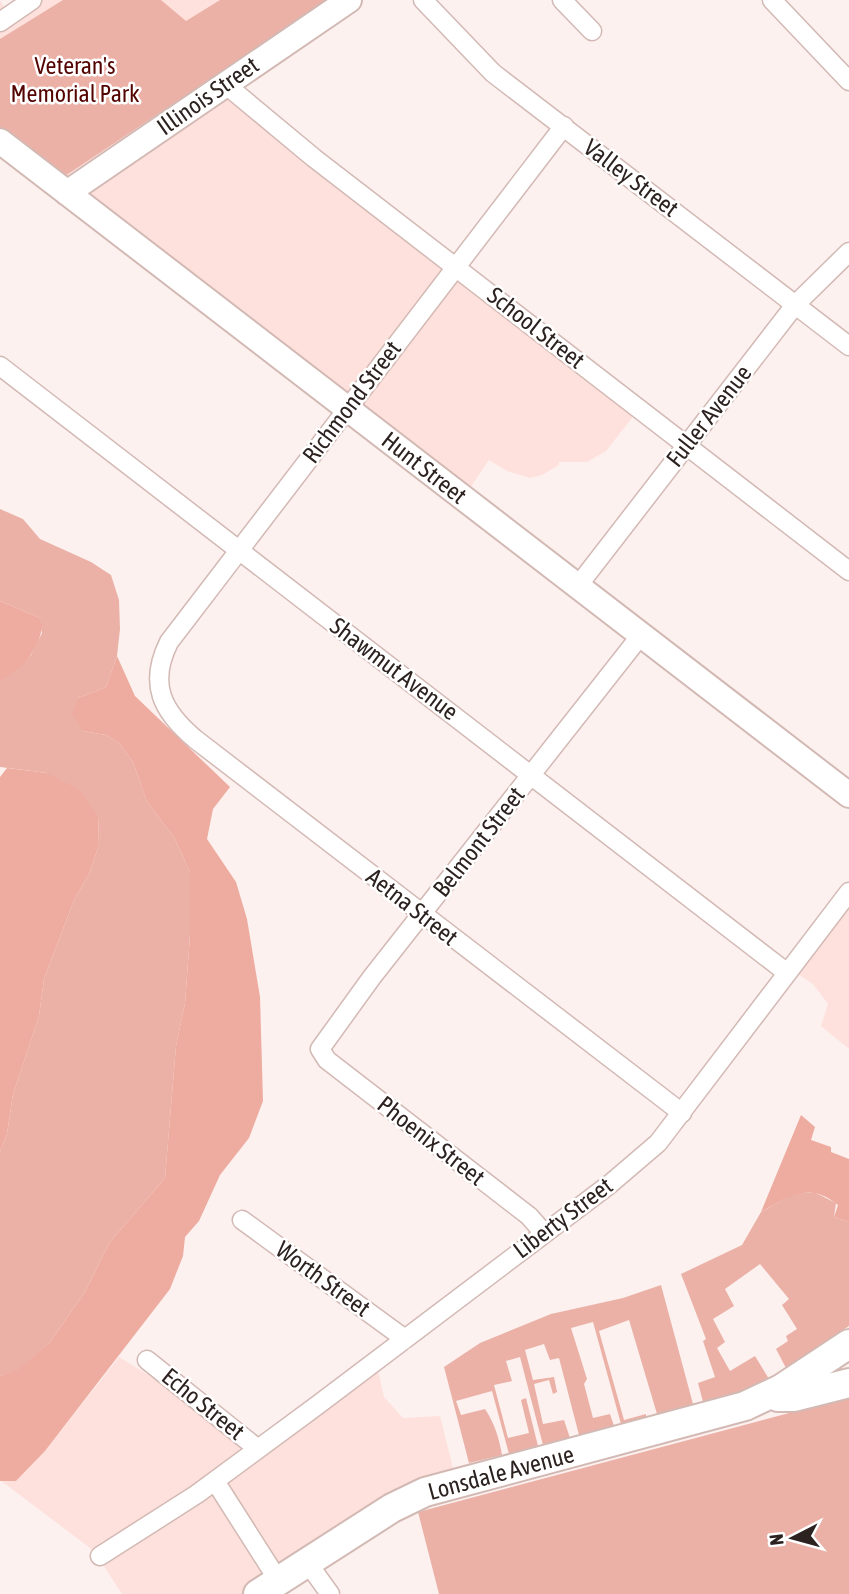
<svg xmlns="http://www.w3.org/2000/svg" width="849" height="1594" font-family="'Asap Condensed',sans-serif">
<style>
.built{fill:#fee1dc}
.green{fill:#ebb1a7}
.forest{fill:#eeaca0}
.lines{fill:none;stroke-linecap:round;stroke-linejoin:round}
.street-casing{stroke:#d3b9b4;stroke-width:21}
.secondary-casing{stroke:#d3b9b4;stroke-width:28}
.primary-casing{stroke:#d3b9b4;stroke-width:32}
.street{stroke:#fff;stroke-width:18}
.secondary{stroke:#fff;stroke-width:24}
.primary{stroke:#fff;stroke-width:28}
.labels{text-anchor:middle;stroke-width:5;stroke-linejoin:round;paint-order:stroke}
.park-label{font-size:24px;fill:#530401;stroke:#fff}
.street-label{font-size:24px;fill:#2c2220;stroke:#fff}
</style>
<rect width="100%" height="100%" fill="#fcf1ef"/>
<path class="built" d="M 0,0 L 9,15 L 38,0 L 354,0 L 231,86 L 639,409 L 606,451 L 587,462 L 559,462 L 559,465 L 542,475 L 530,478 L 507,471 L 489,460 L 465,495 L 0,139 Z
M 849,905 L 849,1049 L 821,1026 L 828,1004 L 813,984 L 796,973 Z
M 119,1357 L 158,1381 L 170,1377 L 261,1444 L 376,1361 L 384,1397 L 403,1418 L 440,1416 L 457,1484 L 266,1594 L 122,1594 L 94,1551 L 0,1480 L 16,1481 L 45,1451 Z"/>
<path class="green" d="M 63,0 L 161,0 L 186,21 L 220,0 L 329,0 L 65,176 L 0,127 L 0,39 Z
M 0,509 L 23,519 L 40,539 L 91,562 L 111,575 L 119,600 L 120,629 L 117,656 L 106,687 L 78,698 L 83,731 L 106,735 L 119,743 L 133,762 L 147,802 L 174,837 L 190,872 L 190,935 L 185,1003 L 176,1046 L 165,1178 L 109,1243 L 85,1292 L 50,1342 L 19,1370 L 0,1376 L 0,1152 L 7,1134 L 13,1094 L 39,1016 L 44,979 L 74,900 L 89,874 L 99,845 L 98,816 L 47,773 L 0,767 L 0,681 L 31,655 L 42,633 L 38,617 L 0,601 Z
M 796,1192 L 816,1193 L 836,1203 L 834,1217 L 849,1222 L 849,1326 L 786,1368 L 776,1349 L 788,1341 L 786,1336 L 797,1329 L 782,1305 L 789,1299 L 760,1264 L 725,1289 L 734,1306 L 713,1319 L 725,1342 L 717,1348 L 730,1371 L 755,1356 L 769,1379 L 747,1390 L 703,1402 L 698,1383 L 715,1377 L 703,1341 L 706,1339 L 681,1274 L 742,1245 L 761,1212 Z
M 661,1285 L 693,1404 L 657,1414 L 629,1320 L 599,1331 L 624,1420 L 646,1414 L 646,1417 L 621,1424 L 593,1322 L 571,1328 L 587,1379 L 584,1384 L 593,1418 L 610,1414 L 614,1426 L 579,1435 L 559,1358 L 550,1360 L 544,1344 L 525,1350 L 533,1380 L 554,1377 L 557,1392 L 553,1394 L 549,1380 L 534,1384 L 543,1424 L 564,1420 L 570,1438 L 543,1445 L 520,1357 L 506,1361 L 512,1381 L 494,1385 L 508,1438 L 529,1433 L 521,1400 L 526,1398 L 538,1446 L 509,1454 L 492,1391 L 456,1401 L 461,1415 L 485,1409 C 495,1424 499,1438 502,1455 L 469,1463 L 444,1367 L 480,1343 L 551,1314 L 623,1298 Z
M 849,1397 L 849,1594 L 439,1594 L 418,1512 Z"/>
<path class="forest" d="M 0,601 L 38,617 L 42,624 C 41,649 21,670 0,681 Z
M 117,656 L 135,696 L 230,787 L 213,809 L 207,839 L 236,882 L 247,919 L 260,997 L 263,1101 L 249,1138 L 220,1175 L 199,1221 L 185,1237 L 183,1256 L 170,1289 L 45,1451 L 16,1481 L 0,1481 L 0,1376 L 19,1369 L 50,1342 L 85,1292 L 109,1243 L 165,1178 L 176,1046 L 185,1003 L 190,935 L 190,872 L 174,837 L 147,802 L 133,762 L 119,743 L 106,735 L 83,731 L 72,714 L 78,698 L 106,687 Z
M 7,768 L 47,773 L 80,790 L 98,816 L 99,845 L 89,874 L 74,900 L 44,979 L 39,1016 L 13,1094 L 7,1134 L 0,1152 L 0,777 Z
M 801,1115 L 815,1127 L 811,1140 L 831,1147 L 831,1152 L 849,1159 L 849,1222 L 834,1217 L 838,1205 C 809,1181 789,1196 761,1212 Z"/>
<g class="lines">
<defs>
<path id="street" d="M 423,0 L 493,73 L 849,346
M 562,0 L 592,31
M 772,0 L 849,81
M 0,22 L 32,0
M 225,84 L 314,158 L 849,571
M 564,126 L 169,642 C 148,684 162,711 195,739 L 682,1113
M 0,366 L 786,972
M 577,587 L 795,305 L 849,252
M 242,1220 L 405,1339
M 543,1232 L 529,1216 L 327,1060 L 320,1049 L 372,977 L 641,635
M 147,1360 L 258,1449
M 215,1481 L 278,1580
M 100,1556 L 197,1494 L 319,1404 L 610,1184 L 658,1143 L 849,892
M 307,1562 L 330,1594"/>
<path id="secondary" d="M 0,141 L 849,795
M 67,193 L 349,0"/>
<path id="primary" d="M 778,1397 L 794,1397 L 849,1383
M 258,1594 L 392,1508 L 425,1492 L 745,1406 L 781,1389 L 849,1344"/>
</defs>
<use href="#street" class="street-casing"/>
<use href="#secondary" class="secondary-casing"/>
<use href="#primary" class="primary-casing"/>
<use href="#street" class="street"/>
<use href="#secondary" class="secondary"/>
<use href="#primary" class="primary"/>
</g>
<g class="labels">
<g class="park-label">
<text x="75" y="74">Veteran's<tspan x="75" dy="28">Memorial Park</tspan></text>
</g>
<g class="street-label">
<text transform="translate(208 96) rotate(-35)" y="8">Illinois Street</text>
<text transform="translate(631 178) rotate(37)" y="8">Valley Street</text>
<text transform="translate(536 328) rotate(38)" y="8">School Street</text>
<text transform="translate(352 402) rotate(-53)" y="8">Richmond Street</text>
<text transform="translate(709 416) rotate(-52)" y="8">Fuller Avenue</text>
<text transform="translate(424 468) rotate(38)" y="8">Hunt Street</text>
<text transform="translate(394 669) rotate(37)" y="8">Shawmut Avenue</text>
<text transform="translate(479 842) rotate(-52)" y="8">Belmont Street</text>
<text transform="translate(412 907) rotate(38)" y="8">Aetna Street</text>
<text transform="translate(431 1141) rotate(38)" y="8">Phoenix Street</text>
<text transform="translate(563 1218) rotate(-37)" y="8">Liberty Street</text>
<text transform="translate(323 1279) rotate(36)" y="8">Worth Street</text>
<text transform="translate(203 1404) rotate(39)" y="8">Echo Street</text>
<text transform="translate(501 1473) rotate(-15)" y="8">Lonsdale Avenue</text>
</g>
</g>
<g transform="translate(793 1538) rotate(264)" stroke="#ffffff" stroke-width="5" paint-order="stroke">
<path d="M0-5L12 26L0 18L-12 26Z" fill="#2c2220"/>
<text y="-10" font-size="19" font-weight="bold" text-anchor="middle" fill="#2c2220">N</text>
</g>
</svg>
